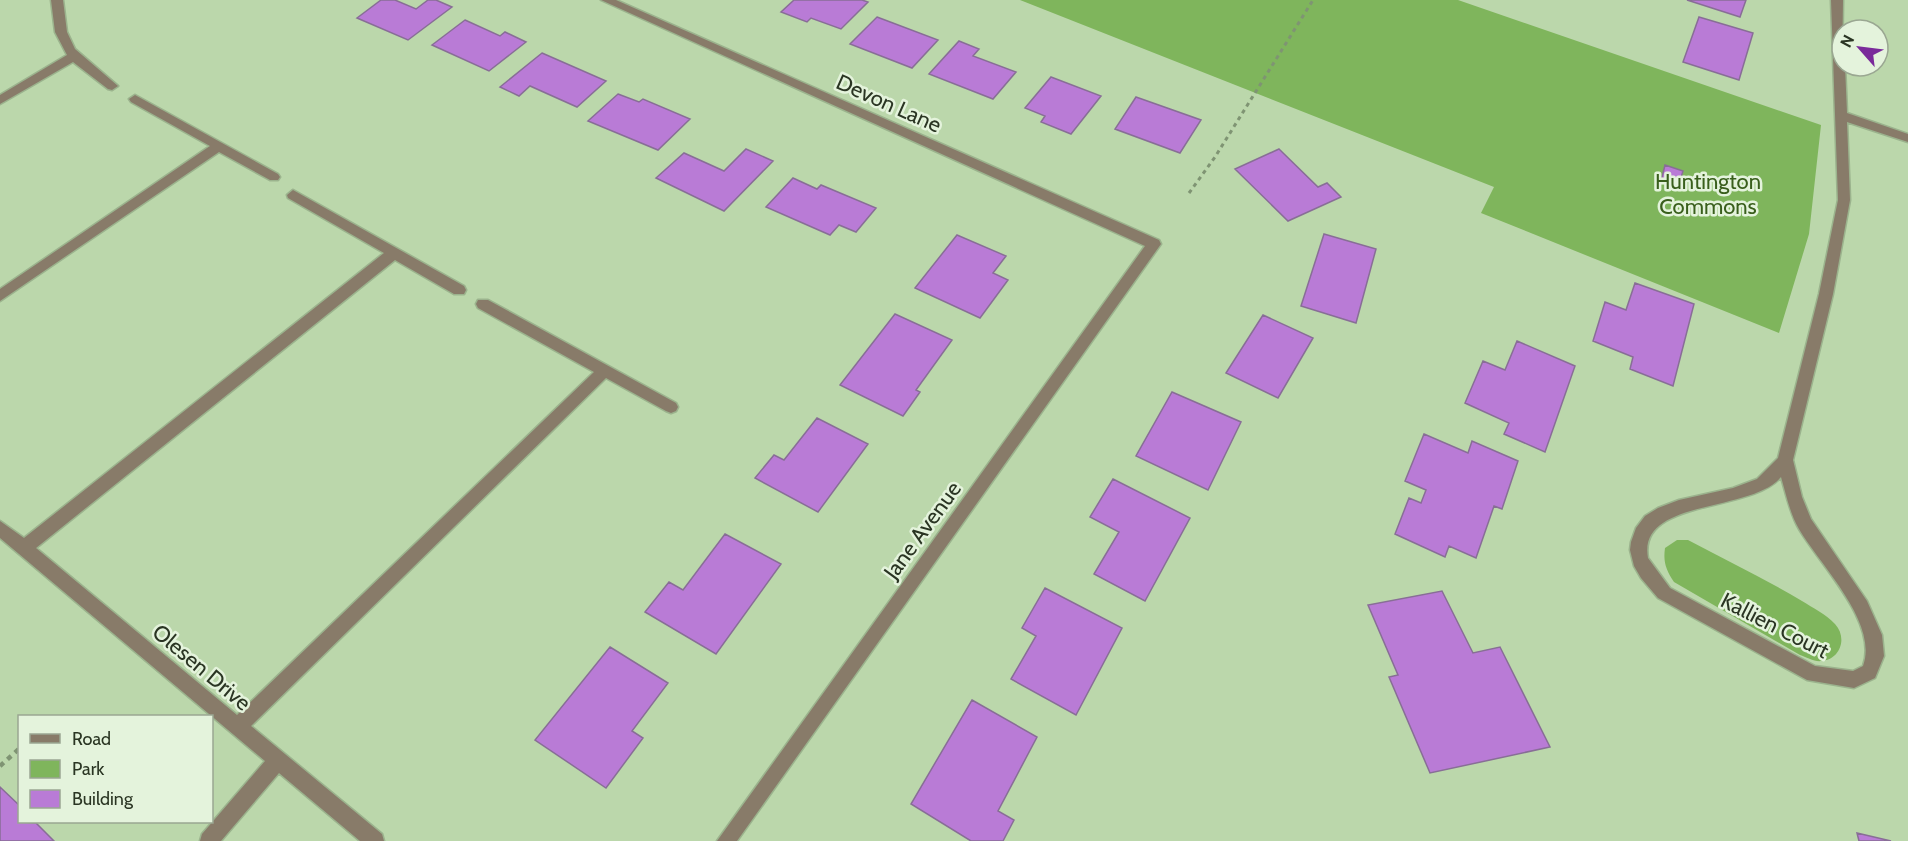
<svg xmlns="http://www.w3.org/2000/svg" width="1908" height="841" font-family="Cabin,sans-serif">
<style>
.green{fill:#7fb55c}
.building{fill:#b97bd6;stroke:#886e96;stroke-width:1.5}
.lines{fill:none;stroke-linecap:round;stroke-linejoin:round}
.minor-casing{stroke:#9bb38d;stroke-width:3}
.path-far1{stroke:#7f9473;stroke-width:3;stroke-dasharray:4 4;stroke-linecap:butt}
.path{stroke:#7f9473;stroke-width:4.5;stroke-dasharray:5 5;stroke-linecap:butt}
.minor{fill:#887b69;fill-rule:evenodd}
.labels{text-anchor:middle;stroke-width:5;stroke-linejoin:round;paint-order:stroke}
.street-label{font-size:22px;fill:#2a3523;stroke:#e4f3dc}
.park-label{font-size:22px;fill:#395f1c;stroke:#e4f3dc}
</style>
<rect width="100%" height="100%" fill="#bbd7ab"/>
<path class="green" d="M 1020,0 L 1458,0 L 1821,125 L 1809,234 L 1779,333 L 1481,213 L 1494,187 Z
M 1677,540 L 1688,540 C 1726,560 1765,579 1802,601 C 1813,608 1826,614 1835,624 C 1848,638 1840,660 1821,661 C 1815,662 1806,657 1800,655 L 1674,582 C 1666,570 1663,562 1665,548 Z"/>
<path class="building" d="M 381,0 L 395,0 L 416,9 L 428,0 L 436,0 L 452,7 L 408,40 L 357,18 Z
M 794,0 L 862,0 L 868,2 L 841,29 L 811,18 L 807,22 L 781,12 Z
M 1687,0 L 1746,0 L 1740,17 Z
M 877,17 L 938,40 L 912,68 L 850,44 Z
M 1699,17 L 1753,33 L 1739,80 L 1683,62 Z
M 465,20 L 500,36 L 505,32 L 526,42 L 489,71 L 432,45 Z
M 959,41 L 979,49 L 973,56 L 1016,72 L 993,99 L 929,74 Z
M 542,53 L 606,81 L 577,107 L 530,86 L 519,96 L 500,87 Z
M 1051,77 L 1101,96 L 1071,134 L 1041,122 L 1045,116 L 1025,108 Z
M 618,94 L 639,102 L 643,99 L 690,119 L 658,150 L 588,121 Z
M 1136,97 L 1201,120 L 1180,153 L 1115,129 Z
M 746,149 L 773,161 L 724,211 L 656,178 L 684,153 L 724,171 Z
M 1279,149 L 1318,187 L 1327,183 L 1341,197 L 1288,221 L 1235,169 Z
M 1665,165 L 1683,171 L 1678,187 L 1661,181 Z
M 793,178 L 817,189 L 821,185 L 876,208 L 856,232 L 839,225 L 830,235 L 766,207 Z
M 1324,234 L 1376,249 L 1356,323 L 1301,306 Z
M 957,235 L 1006,256 L 993,273 L 1008,280 L 980,318 L 915,288 Z
M 1635,283 L 1694,304 L 1673,386 L 1630,369 L 1633,357 L 1593,341 L 1605,302 L 1626,310 Z
M 895,314 L 952,340 L 916,390 L 920,392 L 903,416 L 840,385 Z
M 1263,315 L 1313,338 L 1278,398 L 1226,373 Z
M 1517,341 L 1575,366 L 1545,452 L 1504,434 L 1509,423 L 1465,403 L 1483,361 L 1505,370 Z
M 1172,392 L 1241,422 L 1208,490 L 1136,456 Z
M 817,418 L 868,444 L 818,512 L 755,478 L 774,455 L 784,460 Z
M 1424,434 L 1468,453 L 1472,441 L 1518,461 L 1502,509 L 1494,506 L 1476,558 L 1449,546 L 1445,557 L 1395,534 L 1409,498 L 1421,503 L 1426,490 L 1405,481 Z
M 1113,479 L 1190,518 L 1145,601 L 1094,574 L 1119,532 L 1090,517 Z
M 725,534 L 781,564 L 716,654 L 645,612 L 669,582 L 683,590 Z
M 1045,588 L 1122,628 L 1076,715 L 1011,679 L 1036,636 L 1022,628 Z
M 1442,591 L 1473,653 L 1500,647 L 1550,747 L 1430,773 L 1389,677 L 1398,675 L 1368,605 Z
M 610,647 L 668,683 L 632,731 L 643,738 L 606,788 L 535,740 Z
M 972,700 L 1037,737 L 998,811 L 1014,820 L 1003,841 L 971,841 L 911,804 Z
M 0,787 L 20,806 L 20,822 L 36,823 L 54,841 L 0,841 Z
M 1857,833 L 1891,841 L 1859,841 Z"/>
<g class="lines">
<defs>
<path id="minor" d="M 51,0 L 63,0 L 67,32 L 75,49 L 118,86 L 112,90 L 108,89 L 73,62 L 0,104 L 0,95 L 67,55 L 55,32 Z
M 601,0 L 616,0 L 1159,240 L 1161,244 L 737,841 L 717,841 L 1145,246 Z
M 1831,0 L 1843,0 L 1842,66 L 1845,66 L 1847,113 L 1908,134 L 1908,142 L 1847,122 L 1850,200 L 1833,294 L 1793,460 L 1802,497 L 1811,519 L 1867,601 L 1882,635 L 1884,656 L 1875,678 L 1854,688 L 1807,680 L 1658,598 L 1641,578 L 1634,566 L 1630,550 L 1631,542 L 1636,528 L 1645,516 L 1658,508 L 1679,500 L 1733,488 L 1757,479 L 1778,458 L 1819,294 L 1838,200 ZM 1781,477 C 1786,494 1790,514 1799,529 C 1820,565 1879,623 1863,666 L 1853,671 L 1815,666 L 1670,588 L 1648,558 C 1637,498 1751,513 1781,477 Z
M 135,95 L 278,174 L 280,177 L 278,180 L 270,180 L 219,152 L 0,301 L 0,289 L 210,146 L 131,102 L 129,99 Z
M 293,190 L 464,286 L 466,290 L 464,294 L 454,294 L 395,260 L 36,548 L 237,715 L 594,372 L 478,308 L 476,304 L 478,300 L 488,300 L 676,403 L 678,407 L 676,411 L 671,413 L 666,411 L 606,378 L 251,726 L 382,834 L 384,841 L 360,841 L 279,773 L 221,841 L 200,841 L 202,834 L 265,761 L 0,538 L 0,521 L 24,538 L 384,253 L 288,198 L 287,195 Z"/>
</defs>
<use href="#minor" class="minor-casing"/>
<path class="path-far1" d="M 1189,193 L 1215,157 L 1313,0"/>
<path class="path" d="M 0,766 L 20,748"/>
<use href="#minor" class="minor"/>
</g>
<g class="labels">
<g class="street-label">
<text transform="translate(889 103) rotate(24)" y="8">Devon Lane</text>
<text transform="translate(922 530) rotate(-54)" y="8">Jane Avenue</text>
<text transform="translate(1775 625) rotate(27)" y="8">Kallien Court</text>
<text transform="translate(202 667) rotate(40)" y="8">Olesen Drive</text>
</g>
<g class="park-label">
<text x="1708" y="189">Huntington<tspan x="1708" dy="25">Commons</tspan></text>
</g>
</g>
<rect x="18" y="715" width="195" height="108" fill="#e4f3dc" stroke="#9aa792" stroke-width="1.5"/>
<rect x="30" y="734" width="30" height="9" fill="#887b69" stroke="#9aa792" stroke-width="1.5"/>
<text x="72" y="745" font-size="18" fill="#2a3523">Road</text>
<rect x="30" y="760" width="30" height="18" fill="#7fb55c" stroke="#9aa792" stroke-width="1.5"/>
<text x="72" y="775" font-size="18" fill="#2a3523">Park</text>
<rect x="30" y="790" width="30" height="18" fill="#b97bd6" stroke="#9aa792" stroke-width="1.5"/>
<text x="72" y="805" font-size="18" fill="#2a3523">Building</text>
<g transform="translate(1860 48) rotate(298)"><circle r="28" fill="#e4f3dc" stroke="#9aa792" stroke-width="1.5"/>
<path d="M0-4.5L10 22L0 15L-10 22Z" fill="#7a2a9a"/>
<text y="-9" font-size="16" font-weight="bold" text-anchor="middle" fill="#2a3523">N</text>
</g>
</svg>
